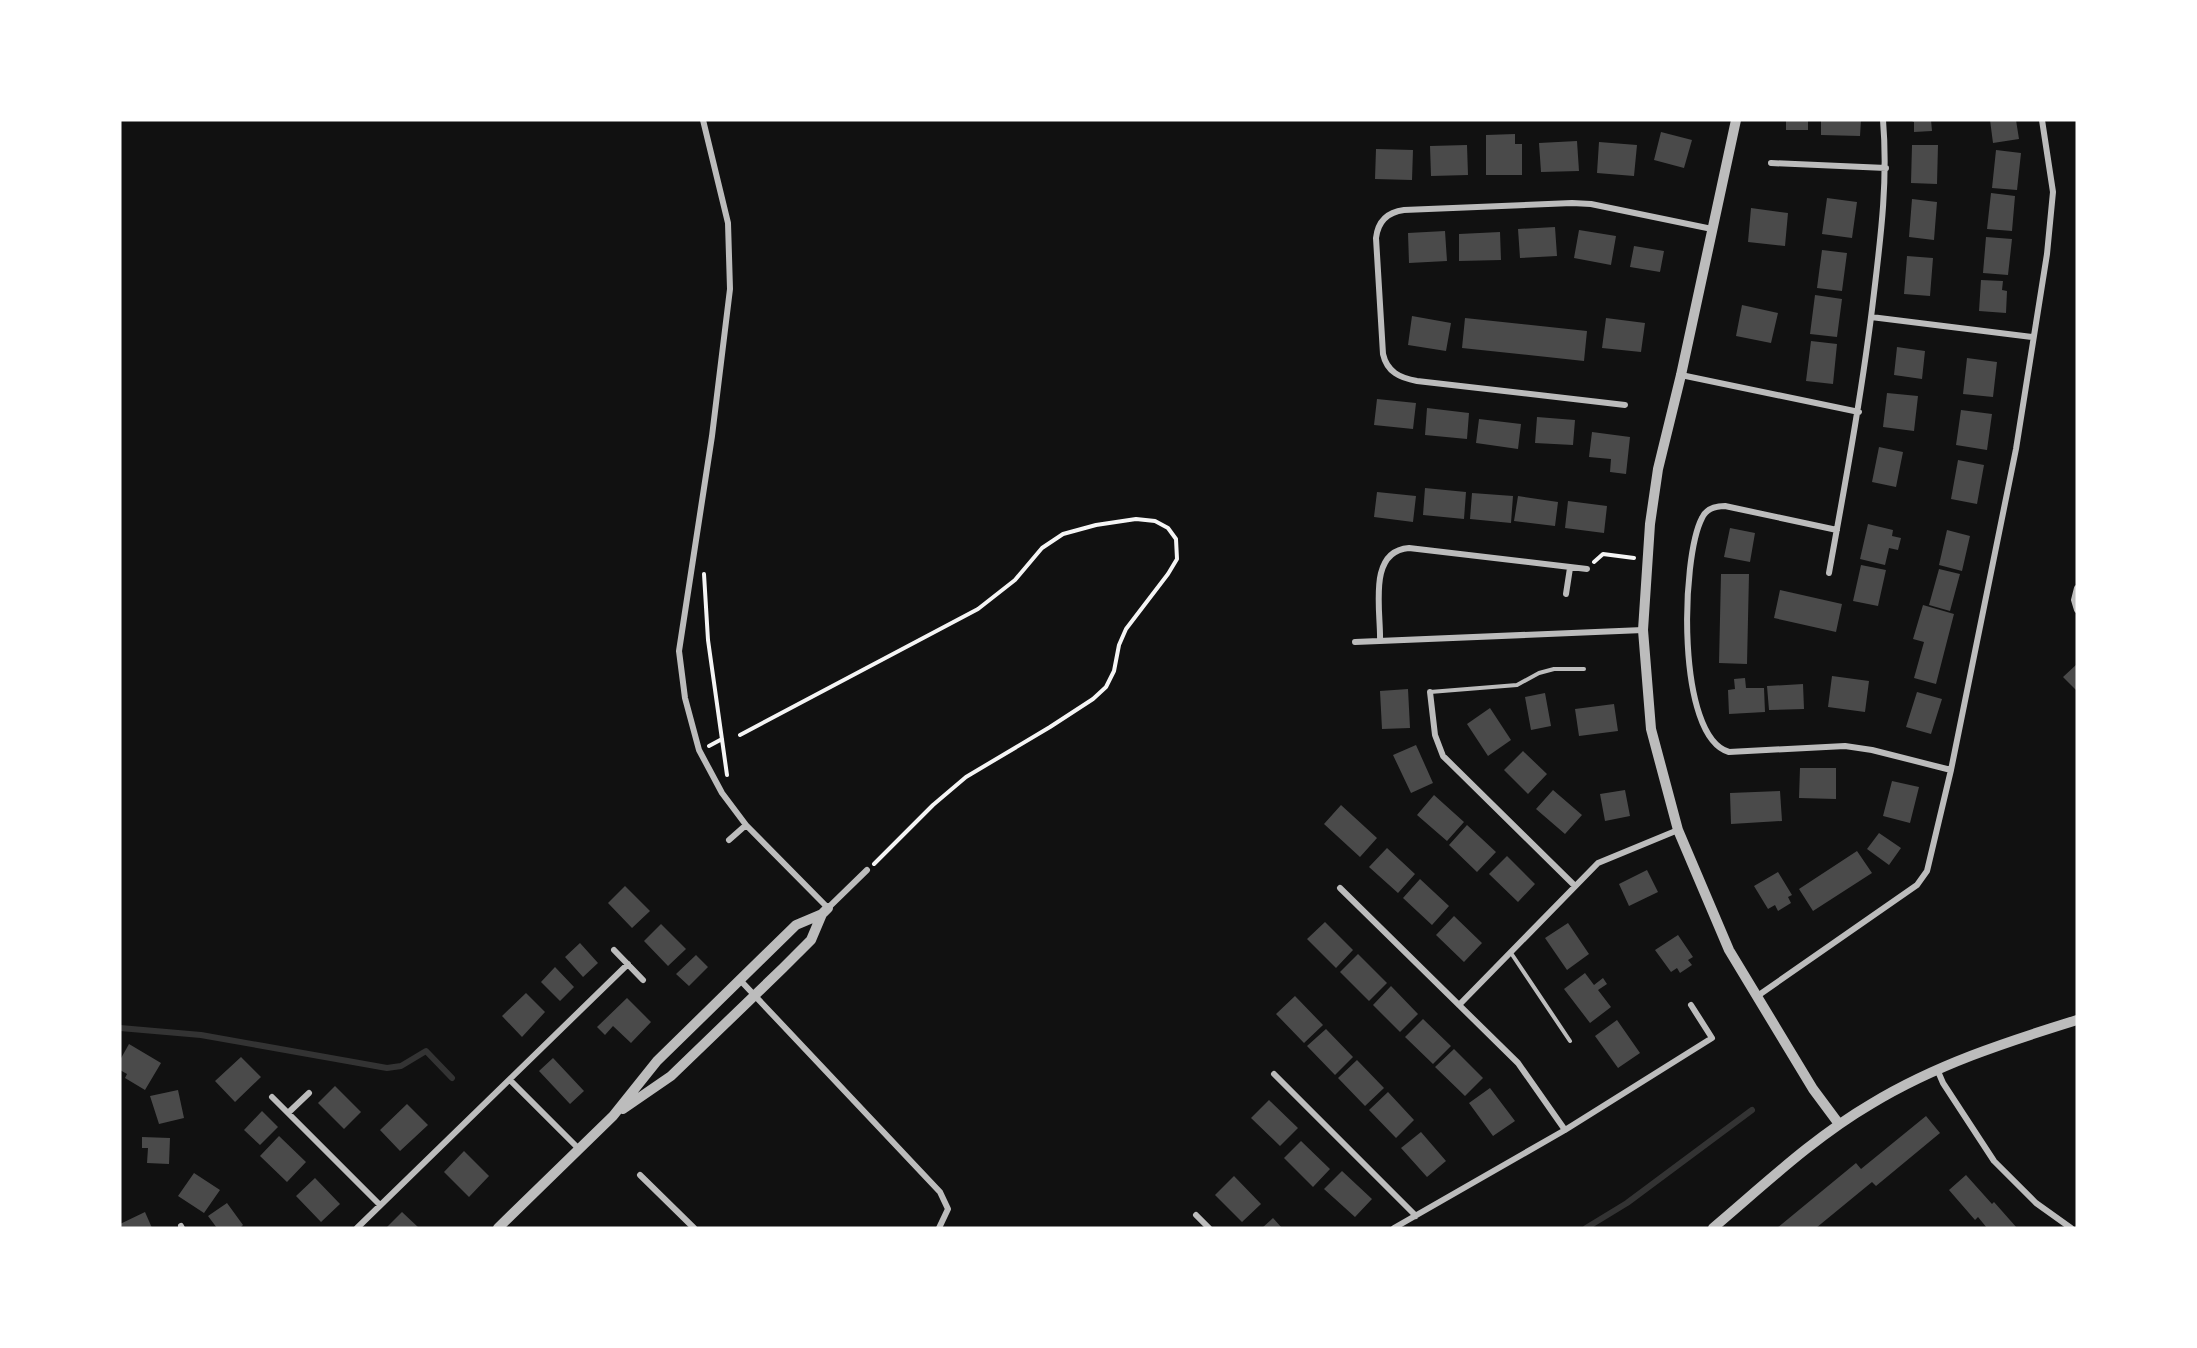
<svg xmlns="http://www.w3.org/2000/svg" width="2197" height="1348" font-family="Helvetica,sans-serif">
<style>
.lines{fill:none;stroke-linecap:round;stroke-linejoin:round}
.stream{stroke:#333;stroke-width:6}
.building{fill:#4a4a4a}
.path{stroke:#f5f5f5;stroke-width:4}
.service{stroke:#bcbcbc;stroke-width:4}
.minor{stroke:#bcbcbc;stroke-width:6}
.tertiary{stroke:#bcbcbc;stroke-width:10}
</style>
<rect width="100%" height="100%" fill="#111"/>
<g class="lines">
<path class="stream" d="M 120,1028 L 201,1035 L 387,1068 L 401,1066 L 426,1051 L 452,1078
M 1586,1228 L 1627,1203 L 1752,1110"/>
</g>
<path class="building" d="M 1786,120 L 1808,120 L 1808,130 L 1786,130 Z
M 1821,120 L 1861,120 L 1860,136 L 1821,135 Z
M 1910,120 L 1931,120 L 1932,131 L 1914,132 L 1914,122 Z
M 1990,120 L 2016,120 L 2019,139 L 1993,143 Z
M 1661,132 L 1692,140 L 1684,168 L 1654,160 Z
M 1515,134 L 1515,144 L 1522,144 L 1522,175 L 1486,175 L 1486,135 Z
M 1577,141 L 1579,171 L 1541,172 L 1539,143 Z
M 1599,142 L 1637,145 L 1634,176 L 1597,173 Z
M 1467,145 L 1468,175 L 1431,176 L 1430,146 Z
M 1912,145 L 1938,145 L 1937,184 L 1911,183 Z
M 1376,149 L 1413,150 L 1412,180 L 1375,179 Z
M 1996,150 L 2021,153 L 2017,190 L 1992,188 Z
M 1991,193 L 2015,196 L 2012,231 L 1987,229 Z
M 1827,198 L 1857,202 L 1852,238 L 1822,234 Z
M 1912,199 L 1937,202 L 1934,240 L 1909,237 Z
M 1751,208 L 1788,213 L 1785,246 L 1748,242 Z
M 1555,227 L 1557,256 L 1520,258 L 1518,229 Z
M 1579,230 L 1616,236 L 1611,265 L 1574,258 Z
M 1445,231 L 1447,261 L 1409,263 L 1408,233 Z
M 1500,232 L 1501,260 L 1459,261 L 1459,234 Z
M 1986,237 L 2012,239 L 2008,275 L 1983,273 Z
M 1634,246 L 1664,251 L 1660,272 L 1630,267 Z
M 1822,250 L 1847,253 L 1842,291 L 1817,288 Z
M 1907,256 L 1933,258 L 1930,296 L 1904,294 Z
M 1981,280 L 2003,281 L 2002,290 L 2007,291 L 2006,313 L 1979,311 Z
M 1815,295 L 1842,299 L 1837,337 L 1810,334 Z
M 1742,305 L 1778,313 L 1771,343 L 1736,336 Z
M 1412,316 L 1451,323 L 1446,351 L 1408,345 Z
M 1465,318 L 1587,331 L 1584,361 L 1462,348 Z
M 1606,318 L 1645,323 L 1641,352 L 1602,348 Z
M 1811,341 L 1837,344 L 1833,384 L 1806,381 Z
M 1897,347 L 1925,351 L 1922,379 L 1894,375 Z
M 1967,358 L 1997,362 L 1993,397 L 1963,394 Z
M 1887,393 L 1918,396 L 1914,431 L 1883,427 Z
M 1377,399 L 1416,403 L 1413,429 L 1374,425 Z
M 1427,408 L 1469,413 L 1467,439 L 1425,435 Z
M 1961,410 L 1992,414 L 1987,450 L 1956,445 Z
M 1537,417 L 1575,420 L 1573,445 L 1535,443 Z
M 1479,419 L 1521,424 L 1518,449 L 1476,443 Z
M 1592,432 L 1630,437 L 1626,474 L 1610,472 L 1611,459 L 1589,457 Z
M 1879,447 L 1903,452 L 1896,487 L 1872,482 Z
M 1958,460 L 1984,465 L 1977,504 L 1951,499 Z
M 1425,488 L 1466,492 L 1464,519 L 1423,515 Z
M 1377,492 L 1416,496 L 1413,522 L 1374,517 Z
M 1472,493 L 1513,496 L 1511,523 L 1470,519 Z
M 1518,496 L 1558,502 L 1555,526 L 1514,521 Z
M 1568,501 L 1607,506 L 1604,533 L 1565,528 Z
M 1868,524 L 1893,530 L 1892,536 L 1901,538 L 1898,550 L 1889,548 L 1885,565 L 1860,559 Z
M 1730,528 L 1755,533 L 1750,562 L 1724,557 Z
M 1947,530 L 1970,536 L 1962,571 L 1939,565 Z
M 1861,565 L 1886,570 L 1878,606 L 1853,601 Z
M 1939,569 L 1960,574 L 1950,611 L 1929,605 Z
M 1721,574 L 1749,574 L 1747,664 L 1719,663 Z
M 1780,590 L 1842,604 L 1836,632 L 1774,618 Z
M 1923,605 L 1954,614 L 1936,684 L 1914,678 L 1924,642 L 1913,639 Z
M 2077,664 L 2077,691 L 2063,677 Z
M 1832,676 L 1869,681 L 1865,712 L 1828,707 Z
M 1745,678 L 1746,688 L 1764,688 L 1765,712 L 1729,714 L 1728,690 L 1735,689 L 1734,679 Z
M 1803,684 L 1804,709 L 1769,710 L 1767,686 Z
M 1408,689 L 1410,728 L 1382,729 L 1380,691 Z
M 1917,692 L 1942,699 L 1931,734 L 1906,727 Z
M 1545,693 L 1551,726 L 1531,730 L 1525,697 Z
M 1614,704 L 1618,731 L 1579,736 L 1575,709 Z
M 1490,708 L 1511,740 L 1488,756 L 1467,724 Z
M 1416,745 L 1433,783 L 1411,793 L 1393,755 Z
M 1523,751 L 1547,774 L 1528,794 L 1504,770 Z
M 1800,768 L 1836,768 L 1836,799 L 1799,798 Z
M 1892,781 L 1919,787 L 1910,823 L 1883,816 Z
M 1553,790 L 1582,815 L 1565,834 L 1536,809 Z
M 1625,790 L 1630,816 L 1605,821 L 1600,794 Z
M 1780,791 L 1782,821 L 1731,824 L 1730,793 Z
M 1434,795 L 1464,822 L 1447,841 L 1417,815 Z
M 1341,805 L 1377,838 L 1360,857 L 1324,824 Z
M 1467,825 L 1496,852 L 1477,872 L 1449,845 Z
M 1879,833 L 1901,848 L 1889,865 L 1867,849 Z
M 1387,848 L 1415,874 L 1398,893 L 1369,867 Z
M 1857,851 L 1872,873 L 1813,911 L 1799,889 Z
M 1507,856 L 1535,884 L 1518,902 L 1489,874 Z
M 1647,870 L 1658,892 L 1629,906 L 1619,884 Z
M 1778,872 L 1792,895 L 1788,897 L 1791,903 L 1778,911 L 1775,905 L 1768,909 L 1754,886 Z
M 1420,879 L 1449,906 L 1432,925 L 1403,898 Z
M 625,886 L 650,911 L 632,928 L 608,903 Z
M 1454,916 L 1482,943 L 1464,962 L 1436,935 Z
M 1325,922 L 1353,950 L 1336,968 L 1307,939 Z
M 1568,923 L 1589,954 L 1567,970 L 1545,938 Z
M 661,924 L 686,949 L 668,966 L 644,941 Z
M 1678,935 L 1693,957 L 1688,960 L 1692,965 L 1680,973 L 1677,968 L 1671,972 L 1655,950 Z
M 580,943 L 598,963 L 583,977 L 565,957 Z
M 1358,954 L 1387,983 L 1369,1001 L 1340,972 Z
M 696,955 L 708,967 L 689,986 L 676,974 Z
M 555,967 L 574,987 L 560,1001 L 541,982 Z
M 1585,973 L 1594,985 L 1603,978 L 1607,984 L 1598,990 L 1611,1007 L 1590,1023 L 1564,989 Z
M 1391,986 L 1418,1014 L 1400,1032 L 1373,1005 Z
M 526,993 L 545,1012 L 522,1037 L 502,1016 Z
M 1295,996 L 1323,1025 L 1304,1043 L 1276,1014 Z
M 627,998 L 651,1022 L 631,1043 L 613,1026 L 605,1035 L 597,1027 Z
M 1423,1019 L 1451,1046 L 1433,1064 L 1405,1037 Z
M 1617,1020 L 1640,1053 L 1618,1068 L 1595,1036 Z
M 1326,1029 L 1353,1057 L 1335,1075 L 1307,1046 Z
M 129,1044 L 161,1063 L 145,1090 L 125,1078 L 127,1074 L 120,1070 L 120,1060 Z
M 1454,1049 L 1483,1078 L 1465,1096 L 1435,1067 Z
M 241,1057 L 261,1077 L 235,1102 L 215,1081 Z
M 553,1058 L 584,1091 L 570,1104 L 539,1071 Z
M 1357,1060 L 1384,1088 L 1365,1106 L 1338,1078 Z
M 335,1086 L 361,1112 L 344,1129 L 318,1103 Z
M 1490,1088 L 1515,1121 L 1493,1136 L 1469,1103 Z
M 178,1090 L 184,1118 L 159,1124 L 150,1096 Z
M 1388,1092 L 1414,1120 L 1396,1138 L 1369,1110 Z
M 1269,1100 L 1298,1128 L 1280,1146 L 1251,1118 Z
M 407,1104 L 428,1125 L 400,1151 L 380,1130 Z
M 262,1111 L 278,1127 L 260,1145 L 244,1130 Z
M 1926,1116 L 1940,1133 L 1876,1186 L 1872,1182 L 1816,1228 L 1777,1228 L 1856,1163 L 1861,1169 Z
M 1421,1132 L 1446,1161 L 1427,1177 L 1401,1148 Z
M 279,1136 L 306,1162 L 287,1182 L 260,1156 Z
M 142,1137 L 170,1138 L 169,1164 L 147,1163 L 148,1148 L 142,1148 Z
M 1301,1141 L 1330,1169 L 1313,1187 L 1284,1158 Z
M 464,1151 L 489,1176 L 469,1197 L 444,1172 Z
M 1342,1171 L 1372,1199 L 1355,1217 L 1324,1189 Z
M 194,1173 L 220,1190 L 204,1213 L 178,1196 Z
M 1966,1175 L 1992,1204 L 1994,1202 L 2017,1228 L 1987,1228 L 1978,1217 L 1975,1220 L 1949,1190 Z
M 1234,1176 L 1261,1204 L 1242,1222 L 1215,1195 Z
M 315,1178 L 340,1204 L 321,1222 L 296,1196 Z
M 227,1203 L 243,1225 L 240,1228 L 217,1228 L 208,1216 Z
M 145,1212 L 152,1228 L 120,1228 L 120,1224 Z
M 402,1212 L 419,1228 L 386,1228 Z
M 1273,1218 L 1282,1228 L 1262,1228 Z"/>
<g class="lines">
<path class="path" d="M 1594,562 L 1603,554 L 1634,558
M 704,574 L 708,640 L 727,775
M 740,735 L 978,609 L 1015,580 L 1042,548 L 1063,534 L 1096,525 L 1136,519 L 1155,521 L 1168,528 L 1176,539 L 1177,559 L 1168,574 L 1126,629 L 1119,645 L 1114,671 L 1106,687 L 1093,699 L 1050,727 L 966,777 L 933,805 L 874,864
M 709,746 L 722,739"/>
<path class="service" d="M 1430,692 L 1517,685 L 1539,673 L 1554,669 L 1584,669
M 1511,953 L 1570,1041"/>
<path class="minor" d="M 703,120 L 728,223 L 730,289 L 712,436 L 679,651 L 685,698 L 699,750 L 722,793 L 746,825 L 828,908 L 867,870
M 1771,163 L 1886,168
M 1871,317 L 2032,337
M 1681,375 L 1859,412
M 1625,405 L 1417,381 C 1400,378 1387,372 1383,354 L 1376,238 C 1378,221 1388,212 1404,210 L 1572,203 L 1591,204 L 1712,229
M 1837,530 L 1725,506 C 1715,506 1706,509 1702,518 C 1681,558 1676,737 1729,752 L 1845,746 L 1872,750 L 1951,770
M 1829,573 C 1846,479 1863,387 1874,293 C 1881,235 1888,179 1883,120
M 2077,588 L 2074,600 L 2077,610
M 1566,594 L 1570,568
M 1380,640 C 1381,611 1367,551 1409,548 L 1587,569
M 1355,642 L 1643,630
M 1430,692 L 1435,735 L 1443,756 L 1574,885
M 729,840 L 746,825
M 1340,888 L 1518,1063 L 1565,1130
M 614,950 L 643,980
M 740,980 L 940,1192 L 948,1209 L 939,1228
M 1756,997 L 1917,885 L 1927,871 L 1951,770 L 2016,449 L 2047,254 L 2053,192 L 2042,120
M 1459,1005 L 1598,863 L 1678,830
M 1937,1069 L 1943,1083 L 1994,1161 L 2036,1203 L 2071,1228
M 1274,1074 L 1416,1216
M 510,1080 L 579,1149
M 272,1097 L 380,1205
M 288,1113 L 309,1093
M 640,1175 L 694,1228
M 1196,1215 L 1209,1228
M 181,1226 L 182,1228
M 357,1228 L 628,964
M 1394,1228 L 1565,1130 L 1712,1038 L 1691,1005"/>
<path class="tertiary" d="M 1736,120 L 1681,375 L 1658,469 L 1650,524 L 1643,630 L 1651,729 L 1678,830 L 1729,950 L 1813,1089 L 1839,1124
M 623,1109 L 671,1076 L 783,968 L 811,940 L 822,914 L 828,908
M 498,1228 L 613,1116 L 657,1061 L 796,925 L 822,914
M 1713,1228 C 1764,1185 1813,1138 1871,1104 C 1935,1065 2006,1042 2077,1020"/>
</g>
<rect width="2197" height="1348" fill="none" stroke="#ffffff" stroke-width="243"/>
</svg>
